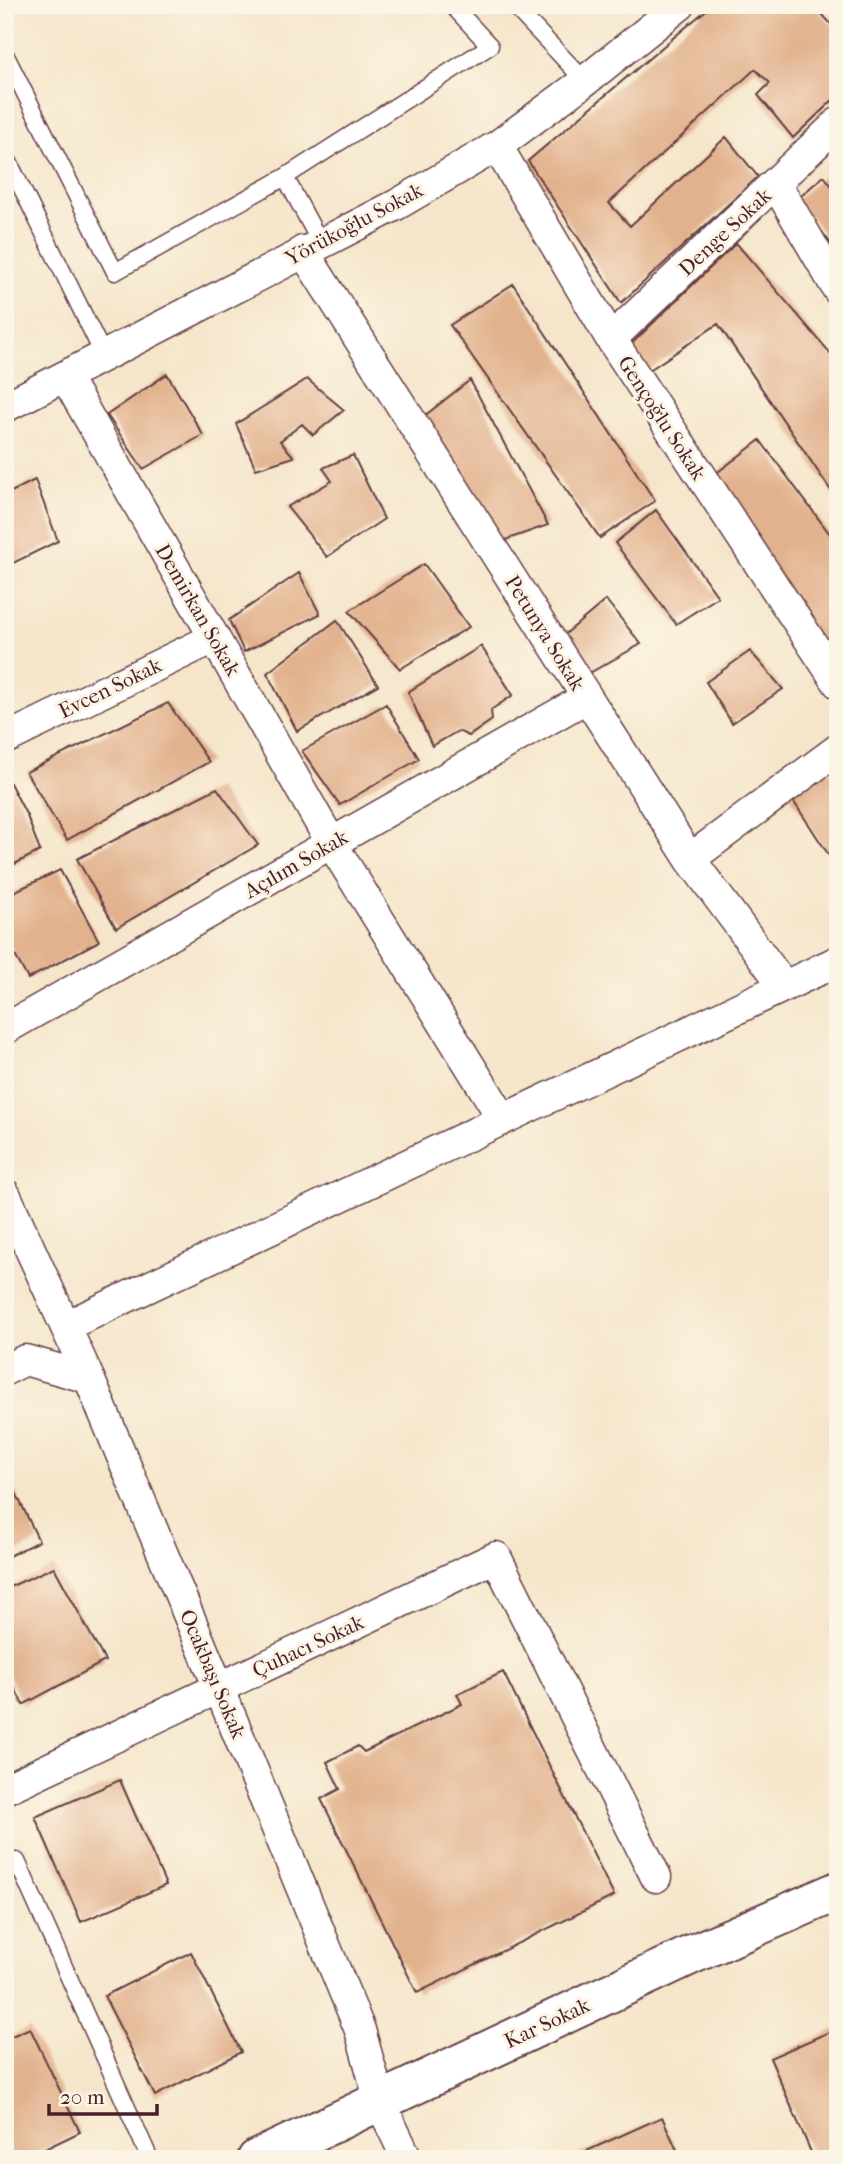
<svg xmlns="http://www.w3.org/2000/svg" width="843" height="2164" font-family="'IM FELL French Canon',serif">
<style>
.building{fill:#e2b28e}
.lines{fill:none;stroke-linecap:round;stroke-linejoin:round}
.service-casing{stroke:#643d43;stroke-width:19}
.minor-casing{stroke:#643d43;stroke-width:33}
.tertiary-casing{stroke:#643d43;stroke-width:42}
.service{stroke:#fff;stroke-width:16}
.minor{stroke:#fff;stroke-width:30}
.tertiary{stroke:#fff;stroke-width:38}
.labels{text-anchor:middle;stroke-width:6;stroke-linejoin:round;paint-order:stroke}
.street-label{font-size:21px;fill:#4a1f2b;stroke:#fcf5e5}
</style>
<rect width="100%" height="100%" fill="#fcf5e5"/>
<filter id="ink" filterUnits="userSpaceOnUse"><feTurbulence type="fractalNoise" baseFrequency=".0143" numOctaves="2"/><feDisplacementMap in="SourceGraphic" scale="14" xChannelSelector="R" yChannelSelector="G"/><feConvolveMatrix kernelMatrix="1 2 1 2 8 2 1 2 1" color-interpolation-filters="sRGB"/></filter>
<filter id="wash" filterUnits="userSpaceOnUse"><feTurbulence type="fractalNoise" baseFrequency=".00686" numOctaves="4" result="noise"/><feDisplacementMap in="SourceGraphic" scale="28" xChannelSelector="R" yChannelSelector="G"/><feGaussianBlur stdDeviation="1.57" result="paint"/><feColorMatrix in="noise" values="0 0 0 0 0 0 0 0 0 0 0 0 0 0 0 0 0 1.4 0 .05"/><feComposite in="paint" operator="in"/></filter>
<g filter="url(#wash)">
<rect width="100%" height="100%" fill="#f5e6cb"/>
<g id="blocks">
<path class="building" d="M 712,5 L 814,5 L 838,32 L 838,95 L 793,138 L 758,95 L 770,83 L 755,69 L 609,203 L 630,226 L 726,137 L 758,177 L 621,303 L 528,161 Z
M 824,176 L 838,194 L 838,253 L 797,199 Z
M 736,243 L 838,362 L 838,501 L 718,324 L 645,373 L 622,353 Z
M 513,284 L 655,501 L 600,538 L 450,325 Z
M 167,374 L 203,435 L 143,469 L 107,415 Z
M 307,379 L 344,410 L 313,435 L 302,424 L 280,441 L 294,457 L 256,469 L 236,424 Z
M 470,380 L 548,525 L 494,544 L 418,421 Z
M 760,440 L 838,545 L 838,671 L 710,478 Z
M 353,455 L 384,519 L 327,557 L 287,507 L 332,481 L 323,468 Z
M 35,480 L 58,541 L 5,567 L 5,495 Z
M 656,510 L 718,597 L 676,624 L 615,543 Z
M 424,564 L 469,627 L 400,669 L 349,611 Z
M 299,573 L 320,614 L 244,652 L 229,620 Z
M 606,600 L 641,644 L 586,675 L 557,641 Z
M 337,620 L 378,685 L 297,731 L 267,673 Z
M 481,646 L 513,695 L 491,710 L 492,720 L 469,736 L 458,731 L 432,746 L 408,692 Z
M 750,651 L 783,689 L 732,723 L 706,682 Z
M 168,703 L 209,762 L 67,840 L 26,772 Z
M 386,704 L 419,759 L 340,805 L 302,751 Z
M 827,768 L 838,783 L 838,869 L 790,796 Z
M 10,783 L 27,816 L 40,851 L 5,869 L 5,785 Z
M 217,788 L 258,845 L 116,928 L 77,859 Z
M 60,870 L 99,941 L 28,979 L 5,937 L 5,896 Z
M 5,1470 L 39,1541 L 5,1558 Z
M 54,1567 L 105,1661 L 23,1705 L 5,1668 L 5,1589 Z
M 503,1672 L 614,1896 L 417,1993 L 321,1799 L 340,1789 L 327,1762 L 358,1746 L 364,1752 L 462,1704 L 457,1694 Z
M 120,1780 L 166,1885 L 81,1922 L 35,1817 Z
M 191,1952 L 241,2052 L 155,2096 L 104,1996 Z
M 30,2028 L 80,2132 L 24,2159 L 5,2159 L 5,2039 Z
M 838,2028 L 838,2155 L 829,2159 L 814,2159 L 770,2058 Z
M 662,2117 L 681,2159 L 569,2159 Z"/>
</g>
</g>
<g filter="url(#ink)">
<use href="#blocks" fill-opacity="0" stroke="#643d43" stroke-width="2"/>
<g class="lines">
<defs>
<path id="service" d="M 513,5 L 585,81
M 5,54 L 115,272 L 285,177 L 490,46 L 452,5
M 5,154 L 104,356
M 285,177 L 320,242
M 17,1861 L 150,2159"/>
<path id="minor" d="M 497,146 L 611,339 L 838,683
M 776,184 L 838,290
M 303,251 L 690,859 L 838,749
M 611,339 L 838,123
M 65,376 L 332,844 L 503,1119
M 5,407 L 396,205 L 497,146 L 585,81 L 680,5
M 5,739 L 214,638
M 690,859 L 784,986
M 5,1029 L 586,698
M 5,1194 L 89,1378 L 219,1688 L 360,2030 L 380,2102 L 407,2159
M 66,1326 L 838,961
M 5,1370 L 25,1360 L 89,1378
M 5,1789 L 496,1557 L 656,1877"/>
<path id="tertiary" d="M 257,2159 L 695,1953 L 838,1891"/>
</defs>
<use href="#service" class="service-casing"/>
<use href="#minor" class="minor-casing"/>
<use href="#tertiary" class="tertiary-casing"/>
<use href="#service" class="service"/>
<use href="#minor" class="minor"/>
<use href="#tertiary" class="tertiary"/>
</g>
</g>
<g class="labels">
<g class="street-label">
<text transform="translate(354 224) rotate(-28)" y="7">Yörükoğlu Sokak</text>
<text transform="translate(725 232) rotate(-43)" y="7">Denge Sokak</text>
<text transform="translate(662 418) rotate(57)" y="7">Gençoğlu Sokak</text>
<text transform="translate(198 610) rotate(60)" y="7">Demirkan Sokak</text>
<text transform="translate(545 633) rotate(58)" y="7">Petunya Sokak</text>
<text transform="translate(110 688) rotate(-26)" y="7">Evcen Sokak</text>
<text transform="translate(296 864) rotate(-30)" y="7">Açılım Sokak</text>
<text transform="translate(308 1646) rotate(-25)" y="7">Çuhacı Sokak</text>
<text transform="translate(213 1674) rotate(67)" y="7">Ocakbaşı Sokak</text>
<text transform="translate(547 2023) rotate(-25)" y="7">Kar Sokak</text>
</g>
</g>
<rect width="843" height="2164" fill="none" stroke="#fcf5e5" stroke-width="28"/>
<path d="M49 2104v10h108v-10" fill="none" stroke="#4a1f2b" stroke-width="3.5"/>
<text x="60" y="2104" font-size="21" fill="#4a1f2b" stroke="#fcf5e5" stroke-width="5" paint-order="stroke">20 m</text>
</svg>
